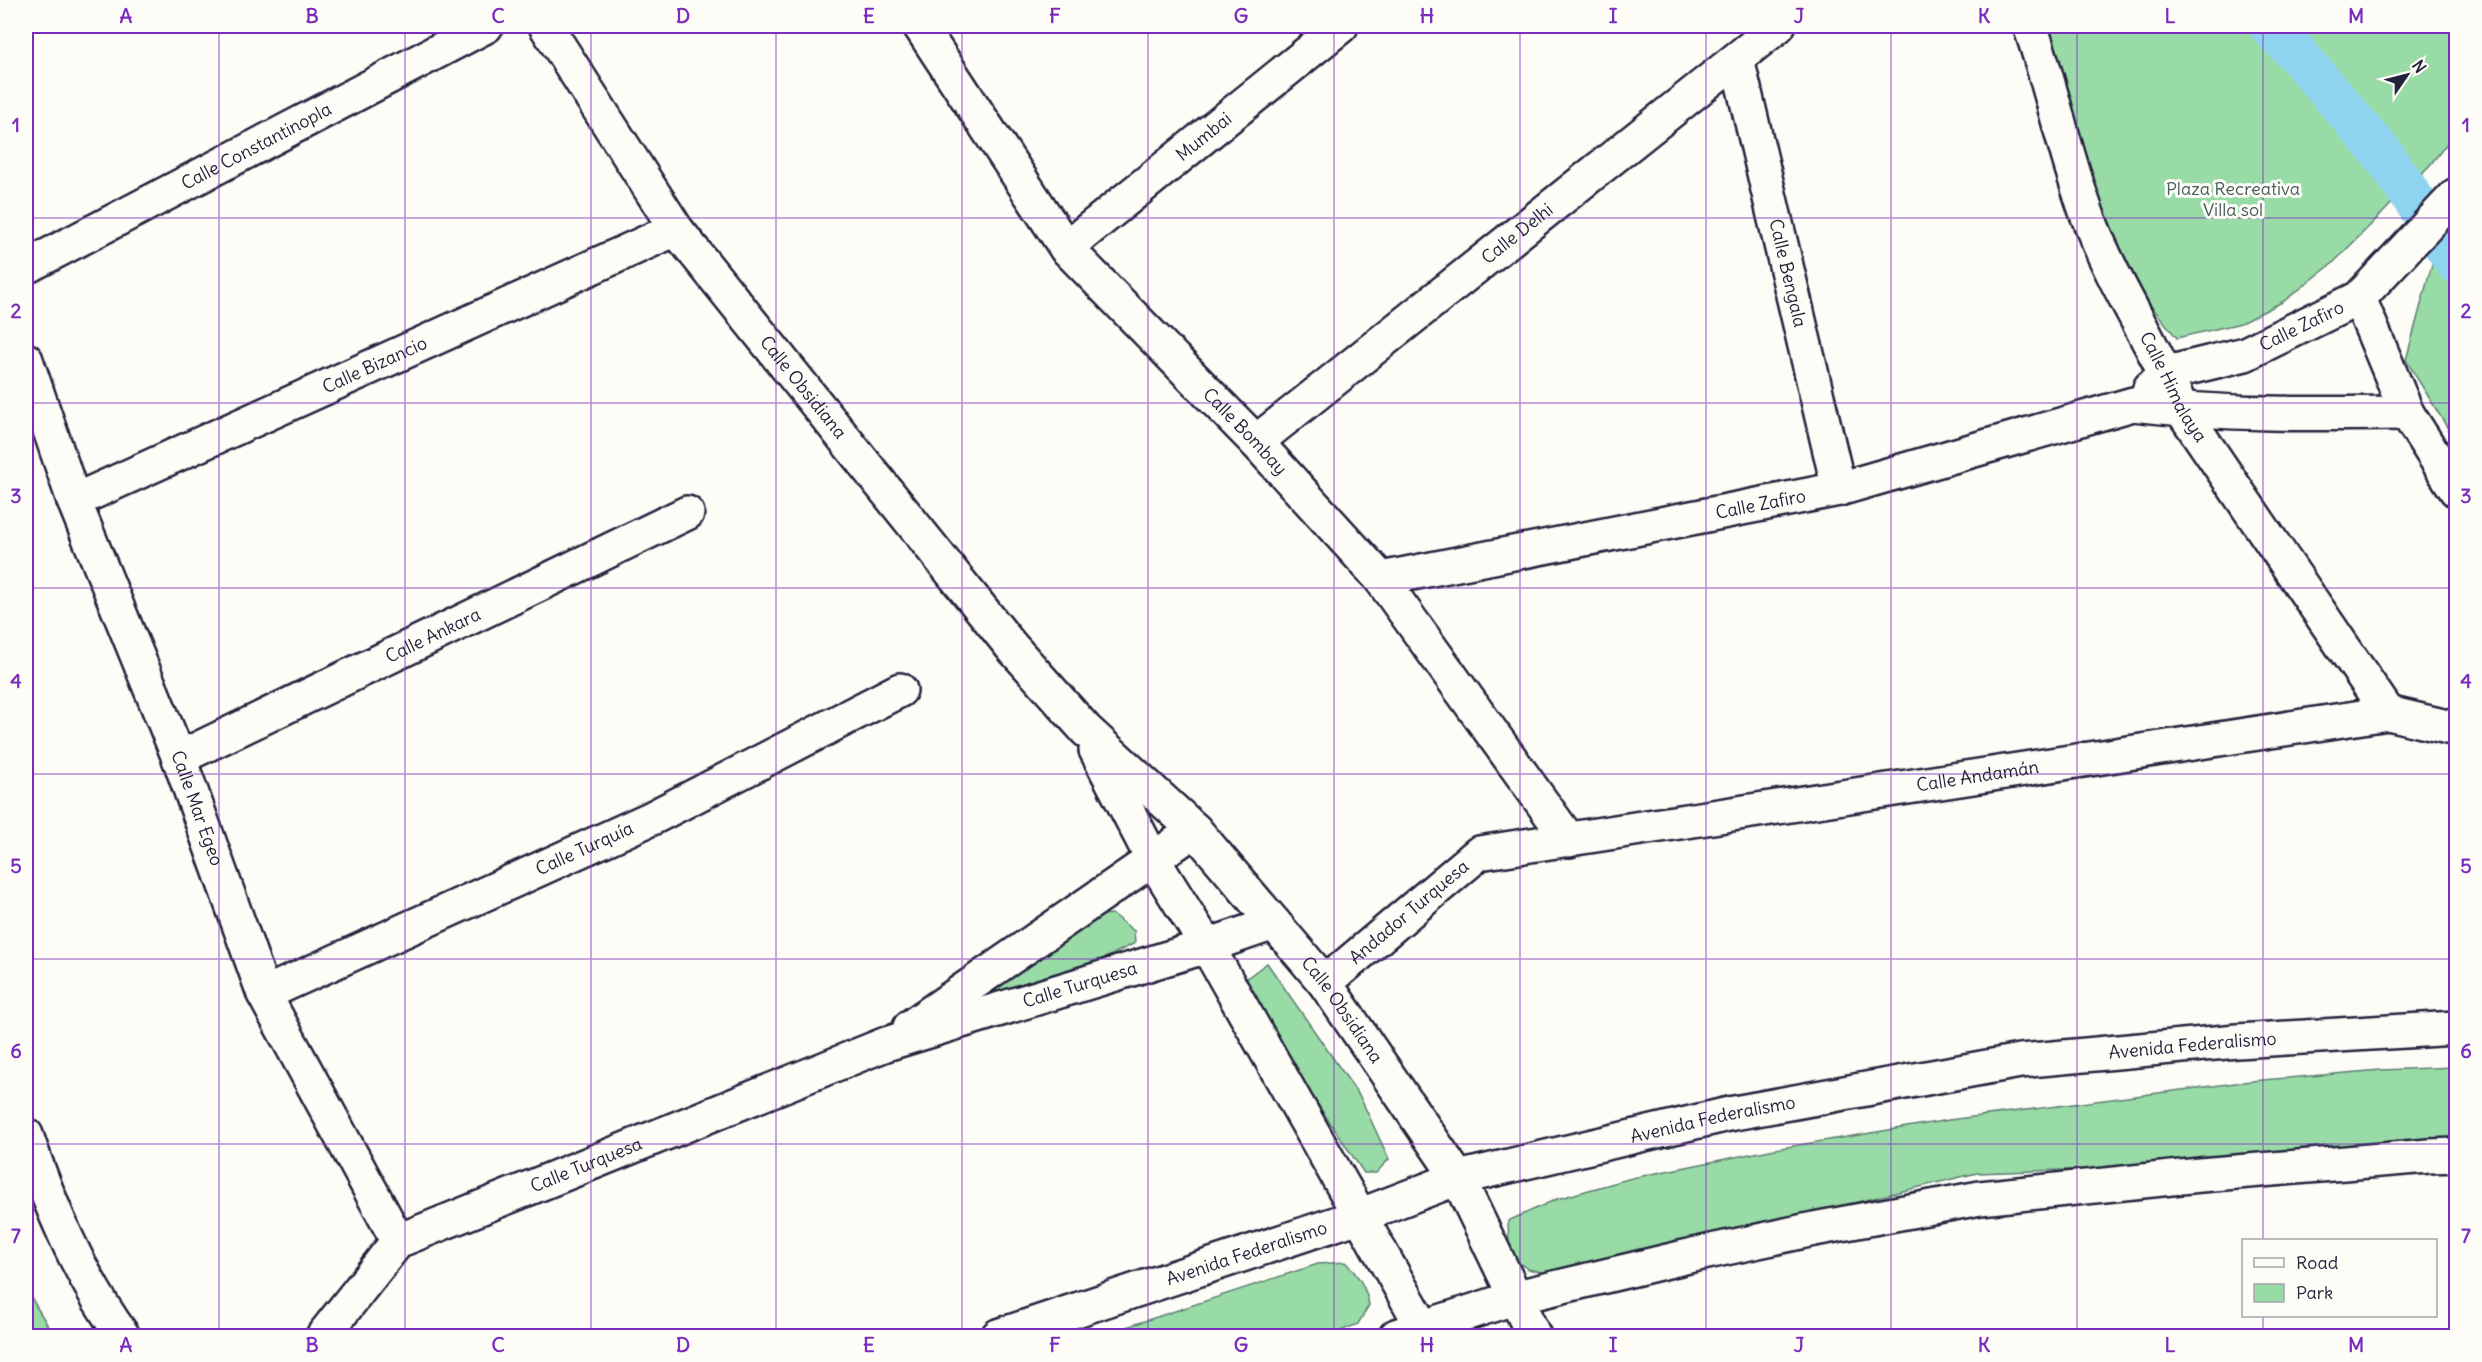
<svg xmlns="http://www.w3.org/2000/svg" width="2482" height="1362" font-family="Delius,sans-serif">
<style>
.green{fill:#98dba7;stroke:#5d7e71;stroke-width:1.5}
.lines{fill:none;stroke-linecap:round;stroke-linejoin:round}
.canal{stroke:#8ed3f0;stroke-width:42}
.minor-casing{stroke:#22223b;stroke-width:38}
.minor{stroke:#fdfcf7;stroke-width:33}
.grid{fill:none;stroke:#7b2cbf;stroke-width:1.5;stroke-opacity:0.55}
.labels{text-anchor:middle;stroke-width:6;stroke-linejoin:round;paint-order:stroke}
.street-label{font-size:18px;fill:#22223b;stroke:#fdfcf7}
.park-label{font-size:18px;fill:#455a5b;stroke:#fdfcf7}
.neatline{fill:none;stroke:#7b2cbf;stroke-width:2}
.grid-label{font-size:20px;text-anchor:middle;font-weight:bold;fill:#7b2cbf}
</style>
<rect width="100%" height="100%" fill="#fdfcf7"/>
<filter id="ink" filterUnits="userSpaceOnUse"><feTurbulence type="fractalNoise" baseFrequency=".0167" numOctaves="2"/><feDisplacementMap in="SourceGraphic" scale="12" xChannelSelector="R" yChannelSelector="G"/><feConvolveMatrix kernelMatrix="1 2 1 2 8 2 1 2 1" color-interpolation-filters="sRGB"/></filter>
<g filter="url(#ink)">
<path class="green" d="M 2038,26 L 2456,26 L 2456,132 L 2430,165 L 2332,264 L 2284,301 L 2241,323 L 2177,338 L 2113,259 Z
M 2456,254 L 2456,442 L 2406,360 L 2432,264 Z
M 1112,914 L 1134,931 L 1135,943 L 1094,964 L 983,1004 L 979,988 L 1096,916 Z
M 1267,963 L 1360,1097 L 1389,1159 L 1376,1173 L 1364,1173 L 1273,1038 L 1244,988 L 1247,978 Z
M 2456,1067 L 2456,1140 L 2265,1153 L 2091,1169 L 1977,1173 L 1800,1216 L 1546,1273 L 1528,1269 L 1513,1259 L 1509,1244 L 1508,1221 L 1557,1199 L 1632,1178 L 1775,1149 L 1949,1120 L 2251,1081 L 2381,1070 Z
M 1345,1262 C 1358,1275 1366,1287 1369,1305 L 1358,1324 L 1328,1336 L 1099,1336 L 1318,1264 Z
M 26,1289 L 54,1336 L 26,1336 Z"/>
<g class="lines">
<path class="canal" d="M 2270,26 L 2298,55 L 2385,157 L 2456,262"/>
<defs>
<g id="minor">
<path id="s1" d="M 546,26 L 676,229 L 1011,646 L 1086,730 L 1195,830 L 1325,983 L 1458,1178 L 1534,1336"/>
<path id="s2" d="M 920,26 L 1066,248 L 1256,442 L 1381,579 L 1569,840"/>
<path id="s3" d="M 2030,26 C 2053,90 2065,158 2090,222 C 2115,287 2155,345 2182,410 L 2388,713"/>
<path id="s4" d="M 1737,59 L 1839,489"/>
<path id="s5" d="M 1066,248 L 1341,26"/>
<path id="s6" d="M 26,267 L 486,26"/>
<path d="M 2359,298 L 2407,413 L 2456,490"/>
<path id="s7" d="M 26,360 L 74,501 L 179,758 L 264,994 L 398,1241"/>
<path id="s8" d="M 2150,388 L 2167,373 L 2245,354 L 2359,298 L 2456,195"/>
<path id="s9" d="M 1256,442 L 1778,26"/>
<path id="s10" d="M 74,501 L 676,229"/>
<path id="s11" d="M 1381,579 L 1839,489 L 2133,404 C 2225,415 2315,414 2407,413"/>
<path d="M 1096,750 L 1152,858 L 1207,946 L 1428,1336"/>
<path id="s12" d="M 179,758 L 687,513"/>
<path id="s13" d="M 1325,983 L 1479,853 L 2388,713 L 2456,729"/>
<path id="s14" d="M 264,994 L 652,818 L 900,690"/>
<path d="M 910,1027 L 1195,830"/>
<path d="M 26,1135 C 50,1205 79,1276 123,1336"/>
<path id="s15" d="M 323,1336 L 398,1241 L 886,1044 L 1207,946 L 1274,923"/>
<path id="s16" d="M 998,1336 L 1359,1216 L 1458,1178 L 1729,1114 L 2020,1061 L 2237,1041 L 2456,1028"/>
<path d="M 1396,1336 L 1517,1297 L 1693,1255 L 1814,1229 L 1980,1198 L 2200,1175 L 2429,1156 L 2456,1155"/>
</g>
</defs>
<use href="#minor" class="minor-casing"/>
<use href="#minor" class="minor"/>
</g>
</g>
<path class="grid" d="M 219,26 L 219,1336M 405,26 L 405,1336M 591,26 L 591,1336M 776,26 L 776,1336M 962,26 L 962,1336M 1148,26 L 1148,1336M 1334,26 L 1334,1336M 1520,26 L 1520,1336M 1706,26 L 1706,1336M 1891,26 L 1891,1336M 2077,26 L 2077,1336M 2263,26 L 2263,1240M 26,218 L 2456,218M 26,403 L 2456,403M 26,588 L 2456,588M 26,774 L 2456,774M 26,959 L 2456,959M 26,1144 L 2456,1144M 2263,1316 L 2263,1336"/>
<g class="labels">
<g class="street-label">
<text dy="6" stroke="none"><textPath href="#s5" startOffset="177">Mumbai</textPath></text>
<text dy="6" stroke="none"><textPath href="#s6" startOffset="260">Calle Constantinopla</textPath></text>
<text dy="6" stroke="none"><textPath href="#s9" startOffset="334">Calle Delhi</textPath></text>
<text dy="6" stroke="none"><textPath href="#s4" startOffset="220">Calle Bengala</textPath></text>
<text dy="6" stroke="none"><textPath href="#s8" startOffset="166">Calle Zafiro</textPath></text>
<text dy="6" stroke="none"><textPath href="#s10" startOffset="330">Calle Bizancio</textPath></text>
<text dy="6" stroke="none"><textPath href="#s1" startOffset="444">Calle Obsidiana</textPath></text>
<text dy="6" stroke="none"><textPath href="#s3" startOffset="390">Calle Himalaya</textPath></text>
<text dy="6" stroke="none"><textPath href="#s2" startOffset="522">Calle Bombay</textPath></text>
<text dy="6" stroke="none"><textPath href="#s11" startOffset="387">Calle Zafiro</textPath></text>
<text dy="6" stroke="none"><textPath href="#s12" startOffset="282">Calle Ankara</textPath></text>
<text dy="6" stroke="none"><textPath href="#s13" startOffset="706">Calle Andamán</textPath></text>
<text dy="6" stroke="none"><textPath href="#s7" startOffset="480">Calle Mar Egeo</textPath></text>
<text dy="6" stroke="none"><textPath href="#s14" startOffset="352">Calle Turquía</textPath></text>
<text dy="6" stroke="none"><textPath href="#s13" startOffset="110">Andador Turquesa</textPath></text>
<text dy="6" stroke="none"><textPath href="#s15" startOffset="850">Calle Turquesa</textPath></text>
<text dy="6" stroke="none"><textPath href="#s1" startOffset="1269">Calle Obsidiana</textPath></text>
<text dy="6" stroke="none"><textPath href="#s16" startOffset="1234">Avenida Federalismo</textPath></text>
<text dy="6" stroke="none"><textPath href="#s16" startOffset="748">Avenida Federalismo</textPath></text>
<text dy="6" stroke="none"><textPath href="#s15" startOffset="324">Calle Turquesa</textPath></text>
<text dy="6" stroke="none"><textPath href="#s16" startOffset="262">Avenida Federalismo</textPath></text>
</g>
<g class="park-label">
<text x="2233" y="195">Plaza Recreativa<tspan x="2233" dy="21">Villa sol</tspan></text>
</g>
</g>
<rect width="2482" height="1362" fill="none" stroke="#fdfcf7" stroke-width="66"/>
<rect x="2242" y="1239" width="195" height="78" fill="#fdfcf7" stroke="#a5a5ac" stroke-width="1.5"/>
<rect x="2254" y="1258" width="30" height="9" fill="#fdfcf7" stroke="#a5a5ac" stroke-width="1.5"/>
<text x="2296" y="1269" font-size="18" fill="#22223b">Road</text>
<rect x="2254" y="1284" width="30" height="18" fill="#98dba7" stroke="#a5a5ac" stroke-width="1.5"/>
<text x="2296" y="1299" font-size="18" fill="#22223b">Park</text>
<g transform="translate(2407 75) rotate(55)" stroke="#fdfcf7" stroke-width="4.5" paint-order="stroke">
<path d="M0-4.5L10 22L0 15L-10 22Z" fill="#22223b"/>
<text y="-9" font-size="16" font-weight="bold" text-anchor="middle" fill="#22223b">N</text>
</g>
<rect x="33" y="33" width="2416" height="1296" class="neatline"/>
<g class="grid-label">
<text x="126" y="23">A</text>
<text x="312" y="23">B</text>
<text x="498" y="23">C</text>
<text x="683" y="23">D</text>
<text x="869" y="23">E</text>
<text x="1055" y="23">F</text>
<text x="1241" y="23">G</text>
<text x="1427" y="23">H</text>
<text x="1613" y="23">I</text>
<text x="1799" y="23">J</text>
<text x="1984" y="23">K</text>
<text x="2170" y="23">L</text>
<text x="2356" y="23">M</text>
<text x="16" y="132">1</text>
<text x="2466" y="132">1</text>
<text x="16" y="318">2</text>
<text x="2466" y="318">2</text>
<text x="16" y="503">3</text>
<text x="2466" y="503">3</text>
<text x="16" y="688">4</text>
<text x="2466" y="688">4</text>
<text x="16" y="873">5</text>
<text x="2466" y="873">5</text>
<text x="16" y="1058">6</text>
<text x="2466" y="1058">6</text>
<text x="16" y="1243">7</text>
<text x="2466" y="1243">7</text>
<text x="126" y="1352">A</text>
<text x="312" y="1352">B</text>
<text x="498" y="1352">C</text>
<text x="683" y="1352">D</text>
<text x="869" y="1352">E</text>
<text x="1055" y="1352">F</text>
<text x="1241" y="1352">G</text>
<text x="1427" y="1352">H</text>
<text x="1613" y="1352">I</text>
<text x="1799" y="1352">J</text>
<text x="1984" y="1352">K</text>
<text x="2170" y="1352">L</text>
<text x="2356" y="1352">M</text>
</g>
</svg>
